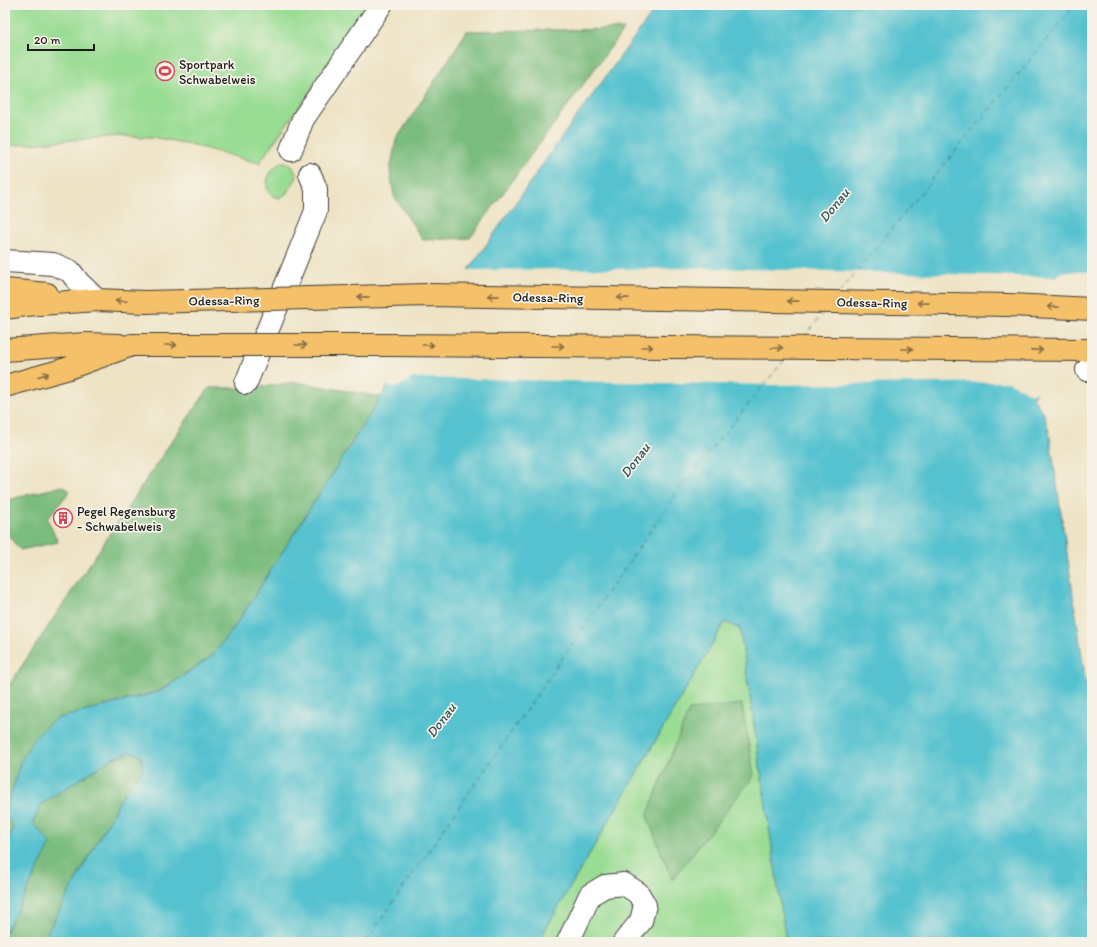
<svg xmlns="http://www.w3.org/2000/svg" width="1097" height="947" font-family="Itim,sans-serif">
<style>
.green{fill:#99dc93;stroke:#5a7c58}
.forest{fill:#7abc7d;stroke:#4b6c4c}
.water{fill:#56c2cf;stroke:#396f76}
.pier{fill:#eee3c5}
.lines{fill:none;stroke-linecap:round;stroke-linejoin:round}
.ferry{stroke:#30565b;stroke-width:1;stroke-dasharray:5 4;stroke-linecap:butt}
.minor-casing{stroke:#3c3a35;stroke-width:24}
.highway-casing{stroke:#3c3a35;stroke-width:24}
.minor{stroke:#fff;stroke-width:22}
.highway{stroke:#f4c16a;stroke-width:22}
.highway-bridge-casing{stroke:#3c3a35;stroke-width:24;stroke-linecap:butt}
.highway-bridge{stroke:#f4c16a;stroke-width:22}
.oneway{stroke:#886e43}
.labels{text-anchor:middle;stroke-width:3.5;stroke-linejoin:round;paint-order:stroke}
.poi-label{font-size:13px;fill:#1c1c1c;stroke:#f7f3e8;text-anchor:start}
.street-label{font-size:13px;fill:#1c1c1c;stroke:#f7f3e8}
.water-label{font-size:14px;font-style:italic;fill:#30565b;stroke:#f7f3e8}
</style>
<rect width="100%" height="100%" fill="#f7f3e8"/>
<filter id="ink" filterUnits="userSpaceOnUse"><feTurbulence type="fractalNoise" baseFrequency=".025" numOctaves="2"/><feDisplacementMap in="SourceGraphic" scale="8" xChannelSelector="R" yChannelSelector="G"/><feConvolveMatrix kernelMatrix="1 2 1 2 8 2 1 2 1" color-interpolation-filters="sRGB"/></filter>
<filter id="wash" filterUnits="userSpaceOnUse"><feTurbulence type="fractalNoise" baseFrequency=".012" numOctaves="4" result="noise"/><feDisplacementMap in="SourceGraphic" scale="16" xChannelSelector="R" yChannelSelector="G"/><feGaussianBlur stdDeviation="0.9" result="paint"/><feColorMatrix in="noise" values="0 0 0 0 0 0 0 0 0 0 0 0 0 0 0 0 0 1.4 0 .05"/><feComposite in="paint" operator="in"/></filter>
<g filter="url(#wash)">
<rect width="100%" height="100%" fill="#eee3c5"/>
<path class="green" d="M 5,5 L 372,5 L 259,163 L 189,144 L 152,137 L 117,136 L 5,146 Z
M 281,162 C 290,161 295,168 297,177 L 286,194 L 279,198 C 258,193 268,170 281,162 Z
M 725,622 L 740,629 L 786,942 L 538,942 Z"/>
<path class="forest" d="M 624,29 L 470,238 L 423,240 L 394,196 L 390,171 L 396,140 L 467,31 Z
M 296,382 L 381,397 L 236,625 L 212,656 L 159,691 L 56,719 L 5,848 L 5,691 L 176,435 L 209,388 L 254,388 Z
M 63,486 L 70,491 L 47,519 L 58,542 L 20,550 L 5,531 L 5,502 L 7,500 Z
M 742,704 L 754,776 L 672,880 L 647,816 L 689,710 Z
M 130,752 C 139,753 146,761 142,771 C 138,778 130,785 125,791 L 42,942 L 5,942 L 5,933 L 50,844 L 33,823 L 41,804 L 113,758 Z"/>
<path class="water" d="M 658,5 L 1092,5 L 1092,277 L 1033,398 L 1043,412 L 1049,431 L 1092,724 L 1092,942 L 786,942 L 740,629 L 725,622 L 538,942 L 42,942 L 125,791 L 142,771 L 143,764 L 141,757 L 136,753 L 130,752 L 113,758 L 41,804 L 33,823 L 51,844 L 5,933 L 5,848 L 13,828 L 6,812 L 20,763 L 35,736 L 55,719 L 159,692 L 212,656 L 236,625 L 395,375 L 564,134 Z"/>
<path class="pier" d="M 709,268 L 1055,277 L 1062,272 L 1092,272 L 1092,281 L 1037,393 L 1029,393 L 1009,382 L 773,385 L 413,378 L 398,387 L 386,386 L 467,270 Z"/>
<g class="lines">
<path class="ferry" d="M 840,292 L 1075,5
M 804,337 L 823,313
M 367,942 L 374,930 L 680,488 L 785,359"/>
</g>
</g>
<g filter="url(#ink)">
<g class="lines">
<defs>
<path id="minor" d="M 291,150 L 303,119 L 381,5
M 5,261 L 53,264 L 70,271 L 79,283 L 97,300
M 1087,370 L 1092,370
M 246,383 L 316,211 L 316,189 L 310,174
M 568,942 L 590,895 L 605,886 L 624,884 L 638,893 L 645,905 L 641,921 L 624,942"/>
<path id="highway" d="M 5,290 L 47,294
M 662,299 L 1009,305 L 1092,309
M 5,308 L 26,305 L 97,300 L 145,302
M 389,345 L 1092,350
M 5,350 L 86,344 L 119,345
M 5,386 L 66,369 L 132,345"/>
</defs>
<use href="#minor" class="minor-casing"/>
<use href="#highway" class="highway-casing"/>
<use href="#minor" class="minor"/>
<use href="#highway" class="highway"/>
<defs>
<path id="highway-bridge" d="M 145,302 L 428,295 L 662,299
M 132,345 L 389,345"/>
</defs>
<use href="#highway-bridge" class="highway-bridge-casing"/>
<use href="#highway-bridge" class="highway-bridge"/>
</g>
<defs><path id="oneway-shaft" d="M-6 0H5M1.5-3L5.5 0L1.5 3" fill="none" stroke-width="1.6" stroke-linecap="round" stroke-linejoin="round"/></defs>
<g class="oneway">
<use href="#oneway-shaft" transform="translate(493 296) rotate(-179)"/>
<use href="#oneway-shaft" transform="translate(363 297) rotate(179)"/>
<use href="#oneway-shaft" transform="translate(623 298) rotate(-179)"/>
<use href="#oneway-shaft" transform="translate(121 301) rotate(-178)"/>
<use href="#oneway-shaft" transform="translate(793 301) rotate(-179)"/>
<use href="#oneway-shaft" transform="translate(923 303) rotate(-179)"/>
<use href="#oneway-shaft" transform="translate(1053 307) rotate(-177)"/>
<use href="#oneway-shaft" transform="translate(171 345)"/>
<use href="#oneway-shaft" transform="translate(301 345)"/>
<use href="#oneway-shaft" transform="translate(428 345)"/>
<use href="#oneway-shaft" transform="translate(558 346)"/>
<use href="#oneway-shaft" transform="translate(647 347)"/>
<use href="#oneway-shaft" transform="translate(777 348)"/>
<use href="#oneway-shaft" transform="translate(907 349)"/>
<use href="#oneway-shaft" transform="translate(1037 350) rotate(1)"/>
<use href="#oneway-shaft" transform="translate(43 375) rotate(-16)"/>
</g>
</g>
<defs>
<symbol id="stadium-ring" viewBox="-11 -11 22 22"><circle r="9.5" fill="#f7f3e8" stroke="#d1495b" stroke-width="1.5"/><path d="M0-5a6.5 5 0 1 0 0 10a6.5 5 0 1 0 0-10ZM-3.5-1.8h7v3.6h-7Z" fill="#d1495b"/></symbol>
<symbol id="building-ring" viewBox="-11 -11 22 22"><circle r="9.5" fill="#f7f3e8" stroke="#d1495b" stroke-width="1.5"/><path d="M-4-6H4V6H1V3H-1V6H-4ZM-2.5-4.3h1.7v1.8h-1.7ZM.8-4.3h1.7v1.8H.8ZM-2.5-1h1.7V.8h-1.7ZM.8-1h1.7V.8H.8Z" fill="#d1495b"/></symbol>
</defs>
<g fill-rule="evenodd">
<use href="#stadium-ring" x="154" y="60" width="22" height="22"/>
<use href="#building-ring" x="52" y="507" width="22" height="22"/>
</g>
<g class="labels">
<g class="poi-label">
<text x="179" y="69">Sportpark<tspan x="179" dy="15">Schwabelweis</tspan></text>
<text x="77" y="516">Pegel Regensburg<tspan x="77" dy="15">- Schwabelweis</tspan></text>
</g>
<g class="street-label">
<text transform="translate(548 297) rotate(1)" y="5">Odessa-Ring</text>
<text transform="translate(224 300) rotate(-1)" y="5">Odessa-Ring</text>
<text transform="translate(872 302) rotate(1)" y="5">Odessa-Ring</text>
</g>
<g class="water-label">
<text transform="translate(834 205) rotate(-51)" y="5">Donau</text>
<text transform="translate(635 460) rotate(-53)" y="5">Donau</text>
<text transform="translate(441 720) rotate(-53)" y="5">Donau</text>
</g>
</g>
<rect width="1097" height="947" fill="none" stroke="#f7f3e8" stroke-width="20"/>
<path d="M28 44v6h66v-6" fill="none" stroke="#1c1c1c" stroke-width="2"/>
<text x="34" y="44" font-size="12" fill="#1c1c1c" stroke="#f7f3e8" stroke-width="3" paint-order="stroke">20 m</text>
</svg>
